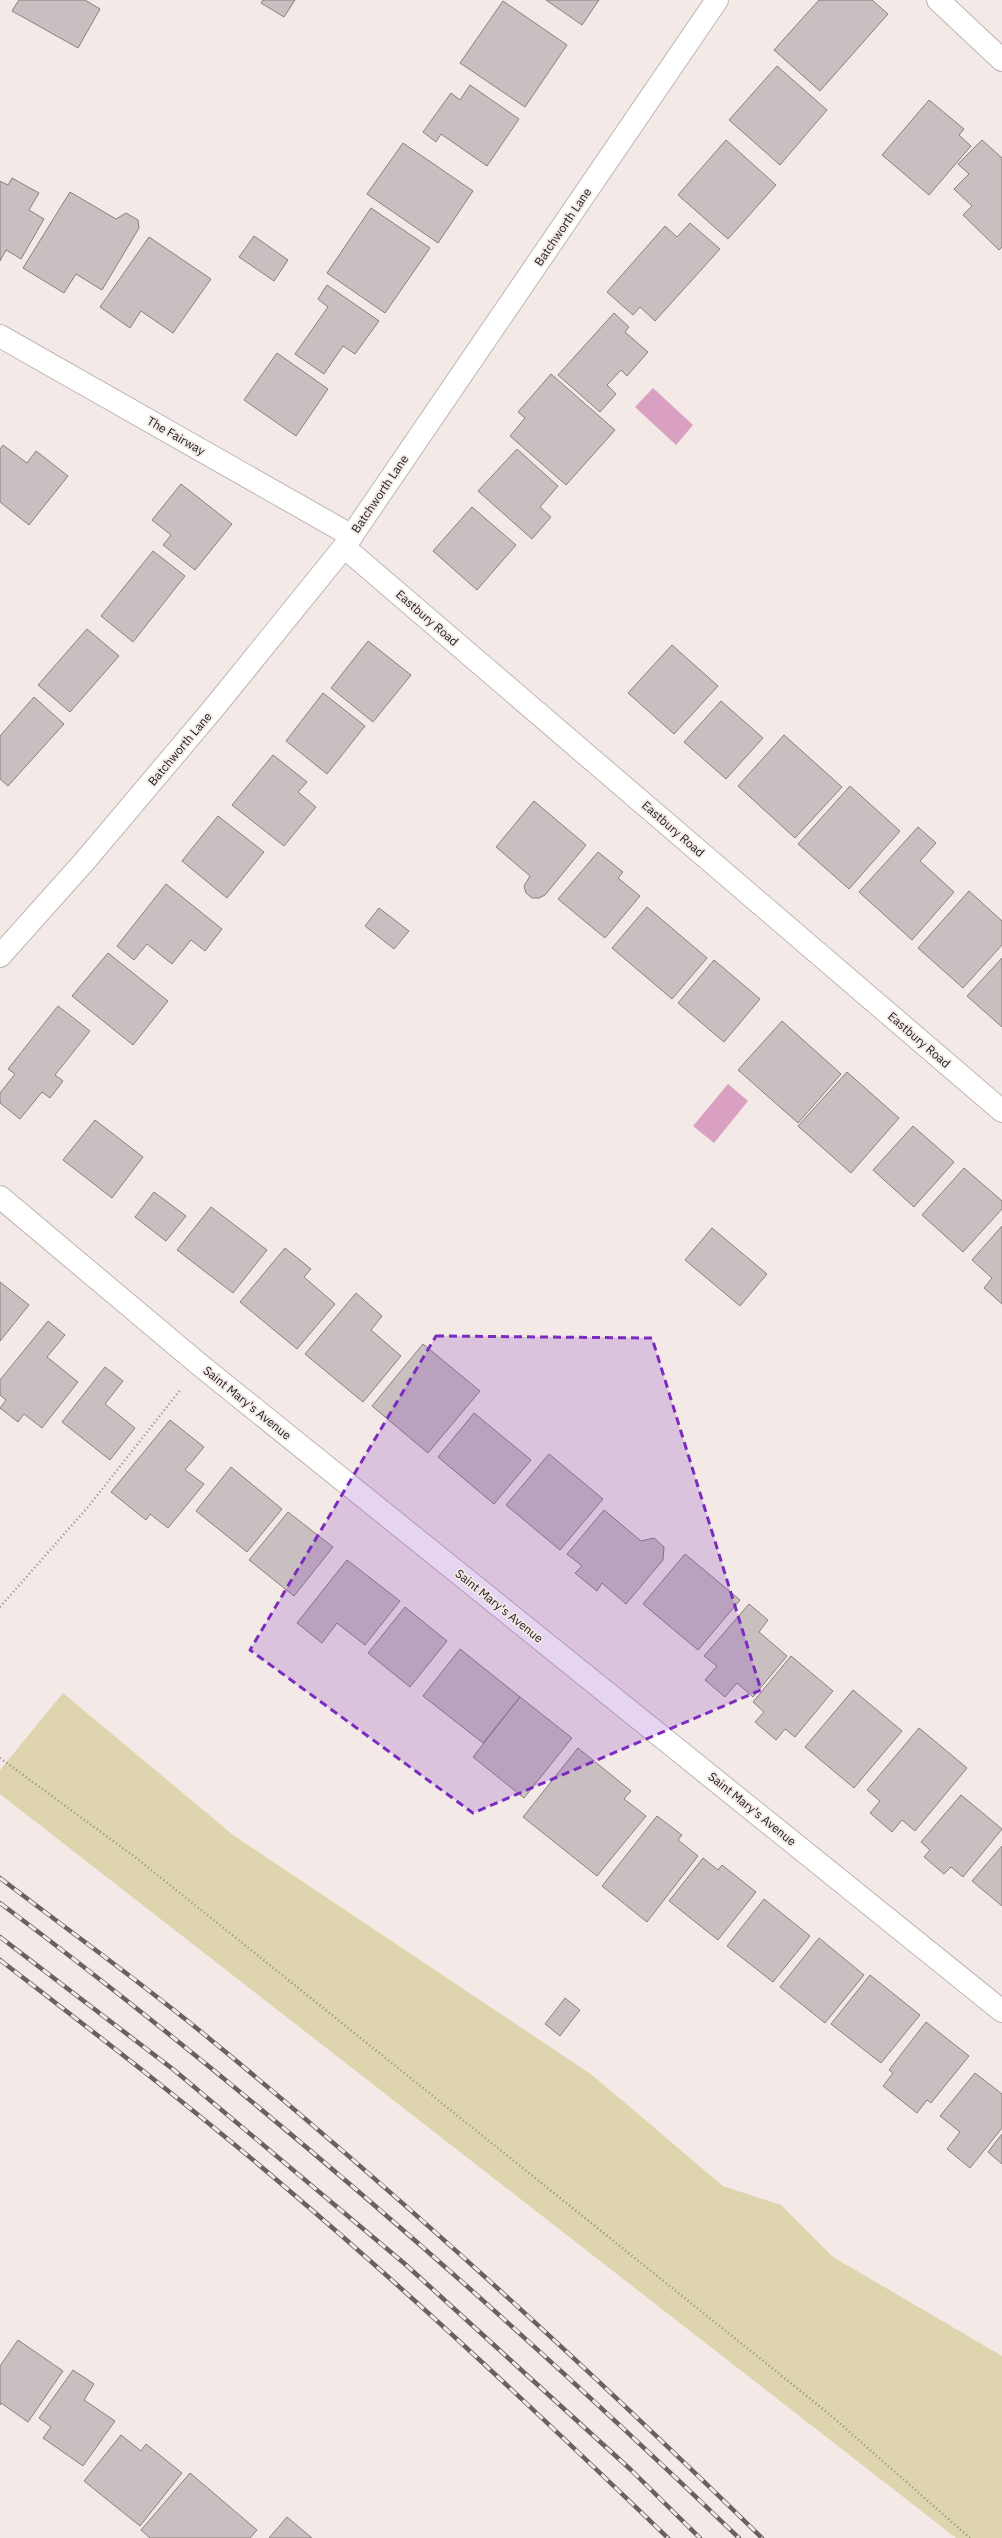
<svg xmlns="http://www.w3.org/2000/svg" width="1002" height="2538" font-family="'IBM Plex Sans',sans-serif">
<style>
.green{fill:#ded5ae}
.water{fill:#daa0c1}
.building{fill:#c9bfc0;stroke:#898081}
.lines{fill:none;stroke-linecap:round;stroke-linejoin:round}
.street-casing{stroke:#bfb6b3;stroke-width:24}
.secondary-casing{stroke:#bfb6b3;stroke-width:24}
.path{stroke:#928b89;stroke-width:2.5;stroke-dasharray:1 3;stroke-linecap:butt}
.street{stroke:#fff;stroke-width:22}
.secondary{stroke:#fff;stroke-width:22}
.rail-casing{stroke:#676260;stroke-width:4.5}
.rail{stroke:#f3e9e6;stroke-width:3;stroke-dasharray:9;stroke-linecap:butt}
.marked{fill:#7b2cbf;fill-opacity:0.2;stroke:#7b2cbf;stroke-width:3;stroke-dasharray:8 5;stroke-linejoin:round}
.labels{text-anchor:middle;stroke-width:3.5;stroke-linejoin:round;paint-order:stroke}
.street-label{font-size:12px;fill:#23201f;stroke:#f3e9e6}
</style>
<rect width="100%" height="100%" fill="#f3e9e6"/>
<path class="green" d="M 63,1693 L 233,1835 L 592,2075 L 723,2186 L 781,2205 L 833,2257 L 1002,2356 L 1002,2538 L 956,2538 L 0,1794 L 0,1770 Z"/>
<path class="water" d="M 653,388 L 693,425 L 676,445 L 635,407 Z
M 728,1084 L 748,1101 L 714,1143 L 693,1126 Z"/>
<path class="building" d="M 19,0 L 85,0 L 100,9 L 78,48 L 12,11 Z
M 263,0 L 295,0 L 284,17 L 261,3 Z
M 546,0 L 599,0 L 582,25 Z
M 819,0 L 872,0 L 888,14 L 820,91 L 774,50 Z
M 503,1 L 567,45 L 525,107 L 460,63 Z
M 777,66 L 827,110 L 780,165 L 729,120 Z
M 470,85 L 519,119 L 487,166 L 441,134 L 436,142 L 423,132 L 451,93 L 460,100 Z
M 929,100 L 964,129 L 959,135 L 971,146 L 929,195 L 882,155 Z
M 726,140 L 776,185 L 728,239 L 678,195 Z
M 982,140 L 1002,158 L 1002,247 L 999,250 L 963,215 L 972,206 L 954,189 L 969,174 L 958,164 Z
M 403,143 L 473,191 L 438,243 L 367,194 Z
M 12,178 L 39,193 L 29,210 L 44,219 L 21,259 L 6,250 L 0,261 L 0,181 L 8,185 Z
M 70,192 L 116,219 L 126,213 L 138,220 L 139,228 L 102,290 L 76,274 L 64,293 L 23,268 Z
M 371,208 L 430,248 L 385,313 L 327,273 Z
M 690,223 L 720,249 L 655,321 L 640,307 L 633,315 L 607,292 L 665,226 L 677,237 Z
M 254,236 L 288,260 L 274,281 L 239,257 Z
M 149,237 L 211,279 L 173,333 L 141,311 L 130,328 L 100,307 Z
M 327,285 L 379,321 L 355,354 L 343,346 L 324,374 L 295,354 L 328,307 L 318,299 Z
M 614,313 L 629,327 L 625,332 L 648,352 L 627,376 L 621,370 L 607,385 L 616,394 L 600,412 L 558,375 Z
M 277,353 L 328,389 L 296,436 L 244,400 Z
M 551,374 L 615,430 L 566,485 L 510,436 L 525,418 L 518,412 Z
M 3,445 L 27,463 L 36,451 L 68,476 L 29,525 L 0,502 L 0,449 Z
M 517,449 L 558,486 L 540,507 L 551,517 L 532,539 L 478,491 Z
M 181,484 L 232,524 L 195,570 L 163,545 L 171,535 L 152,520 Z
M 472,507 L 516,545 L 477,590 L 433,551 Z
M 153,551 L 185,576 L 133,642 L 101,616 Z
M 87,629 L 119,656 L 70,712 L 38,685 Z
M 368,641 L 411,675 L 373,722 L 331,688 Z
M 672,645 L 718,686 L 674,734 L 628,693 Z
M 323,693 L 365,726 L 327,774 L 286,741 Z
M 34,697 L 64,724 L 8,786 L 0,779 L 0,736 Z
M 721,701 L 763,738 L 726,779 L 684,742 Z
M 784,735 L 842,787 L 795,838 L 738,786 Z
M 273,755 L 307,782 L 298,792 L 316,807 L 284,846 L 232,805 Z
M 850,786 L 900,831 L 849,889 L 798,844 Z
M 534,801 L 586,845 L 545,895 L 539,898 L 532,898 L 526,893 L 524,886 L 530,876 L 496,847 Z
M 218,816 L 264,852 L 227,898 L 182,861 Z
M 918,827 L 936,843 L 920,861 L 954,892 L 912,940 L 859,892 Z
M 598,852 L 623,872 L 618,878 L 640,896 L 605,938 L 558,899 Z
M 166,884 L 222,929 L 205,951 L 191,940 L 172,964 L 147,944 L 134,960 L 117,946 Z
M 969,891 L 1002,921 L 1002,945 L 963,988 L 918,948 Z
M 647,907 L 707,958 L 672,999 L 612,948 Z
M 379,908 L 409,931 L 394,949 L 365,926 Z
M 108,953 L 168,1001 L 133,1045 L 72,996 Z
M 1002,958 L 1002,1027 L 967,996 Z
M 714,960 L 760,999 L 724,1042 L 678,1003 Z
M 58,1006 L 90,1031 L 55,1075 L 63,1081 L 50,1098 L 42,1092 L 20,1119 L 0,1103 L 0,1093 L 15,1074 L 8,1069 Z
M 782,1021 L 841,1074 L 798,1123 L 738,1070 Z
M 847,1072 L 899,1118 L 851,1173 L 798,1126 Z
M 95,1120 L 143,1157 L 112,1198 L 63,1160 Z
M 913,1126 L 954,1162 L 914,1207 L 873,1170 Z
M 964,1168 L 1002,1201 L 1002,1209 L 963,1252 L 922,1215 Z
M 154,1192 L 186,1216 L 166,1241 L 135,1217 Z
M 211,1207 L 267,1250 L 233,1293 L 177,1250 Z
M 1002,1226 L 1002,1304 L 984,1288 L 992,1278 L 972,1260 Z
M 712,1228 L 767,1274 L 740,1306 L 685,1260 Z
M 285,1248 L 311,1269 L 304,1277 L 335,1304 L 297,1349 L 240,1302 Z
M 0,1282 L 29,1305 L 0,1341 Z
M 356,1293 L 382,1316 L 371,1330 L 401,1356 L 363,1402 L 305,1354 Z
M 48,1321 L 65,1335 L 47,1357 L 78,1382 L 42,1428 L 24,1414 L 18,1422 L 0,1408 L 6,1400 L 0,1395 L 0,1380 Z
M 423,1344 L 480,1391 L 428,1453 L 372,1406 Z
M 105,1367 L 123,1381 L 105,1404 L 135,1428 L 110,1460 L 62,1422 Z
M 474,1413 L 531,1460 L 494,1504 L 438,1457 Z
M 170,1420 L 204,1447 L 185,1470 L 204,1484 L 168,1528 L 150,1514 L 146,1520 L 111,1492 Z
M 549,1454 L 603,1499 L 560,1550 L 506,1505 Z
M 231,1467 L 282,1509 L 247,1552 L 196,1511 Z
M 604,1510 L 641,1541 L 654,1538 L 664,1547 L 663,1560 L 626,1604 L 602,1583 L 597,1591 L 575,1573 L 582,1566 L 567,1554 Z
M 288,1512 L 333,1547 L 294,1596 L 249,1560 Z
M 685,1554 L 740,1600 L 698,1650 L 643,1604 Z
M 347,1560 L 400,1601 L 365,1645 L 337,1623 L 322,1643 L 297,1623 Z
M 749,1604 L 768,1620 L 759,1632 L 787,1656 L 753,1697 L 737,1683 L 725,1697 L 705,1680 L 717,1666 L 704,1656 Z
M 405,1607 L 447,1641 L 410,1687 L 368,1653 Z
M 460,1649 L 520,1697 L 483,1743 L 423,1696 Z
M 791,1656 L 833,1691 L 795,1737 L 785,1729 L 776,1740 L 755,1722 L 764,1712 L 753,1702 Z
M 853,1690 L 902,1731 L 854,1788 L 805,1747 Z
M 520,1697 L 572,1738 L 524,1798 L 473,1757 Z
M 919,1728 L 967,1768 L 915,1831 L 902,1820 L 892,1832 L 870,1813 L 880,1801 L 867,1790 Z
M 578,1748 L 631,1791 L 624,1799 L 646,1816 L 597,1876 L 523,1817 Z
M 961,1795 L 1002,1829 L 963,1877 L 951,1867 L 944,1874 L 924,1857 L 930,1850 L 921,1842 Z
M 657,1816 L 682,1835 L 678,1840 L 698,1856 L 647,1922 L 602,1886 Z
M 1002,1846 L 1002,1906 L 972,1881 Z
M 703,1858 L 718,1870 L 722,1865 L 756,1892 L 718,1940 L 669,1901 Z
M 764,1899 L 810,1936 L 773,1982 L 727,1946 Z
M 819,1938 L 864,1975 L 825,2023 L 780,1987 Z
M 870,1975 L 920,2015 L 881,2063 L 831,2024 Z
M 565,1998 L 580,2010 L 560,2036 L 545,2024 Z
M 926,2022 L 969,2056 L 931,2103 L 927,2100 L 917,2113 L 883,2086 L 893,2073 L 889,2070 Z
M 975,2073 L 1002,2094 L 1002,2128 L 970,2168 L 947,2149 L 960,2132 L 940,2116 Z
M 1002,2134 L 1002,2164 L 988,2152 Z
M 18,2340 L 63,2371 L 28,2422 L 1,2403 L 0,2405 L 0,2366 Z
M 73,2370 L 94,2384 L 84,2400 L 115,2421 L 83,2466 L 43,2438 L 51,2427 L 39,2418 Z
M 121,2435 L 141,2451 L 146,2444 L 182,2473 L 140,2526 L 84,2481 Z
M 190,2473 L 257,2530 L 250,2538 L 150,2538 L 141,2530 Z
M 287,2517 L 312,2538 L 269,2538 Z"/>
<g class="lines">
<defs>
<path id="street" d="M 938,0 L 1002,60
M 0,336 L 352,536
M 344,547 L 1002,1111
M 0,1197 L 200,1365 L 1002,2011"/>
<path id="secondary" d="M 0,956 L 84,862 L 213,709 L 344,547 L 717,0"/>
</defs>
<use href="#street" class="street-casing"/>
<use href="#secondary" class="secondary-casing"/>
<path class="path" d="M 0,1607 L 88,1507 L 181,1389
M 0,1758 L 135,1857 L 828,2413 L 970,2538"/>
<use href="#street" class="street"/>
<use href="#secondary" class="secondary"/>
<defs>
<path id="rail" d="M 0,1878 C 68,1930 139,1981 205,2035 C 399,2194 583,2363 762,2538
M 0,1903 C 260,2098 505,2313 739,2538
M 0,1937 L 174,2070 L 405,2264 L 630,2469 L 700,2538
M 0,1960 C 96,2034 193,2108 285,2187 C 417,2299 543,2418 668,2538"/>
</defs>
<use href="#rail" class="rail-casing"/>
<use href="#rail" class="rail"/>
</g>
<path class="marked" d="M 436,1336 L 652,1338 L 761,1690 L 473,1813 L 250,1650 Z"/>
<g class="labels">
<g class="street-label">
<text transform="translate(563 227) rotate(-56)" y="4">Batchworth Lane</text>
<text transform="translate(176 436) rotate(30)" y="4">The Fairway</text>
<text transform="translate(380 494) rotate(-56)" y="4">Batchworth Lane</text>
<text transform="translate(427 618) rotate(41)" y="4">Eastbury Road</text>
<text transform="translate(180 749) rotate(-50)" y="4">Batchworth Lane</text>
<text transform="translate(673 829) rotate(41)" y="4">Eastbury Road</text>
<text transform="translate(919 1040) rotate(41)" y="4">Eastbury Road</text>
<text transform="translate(247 1403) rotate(39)" y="4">Saint Mary's Avenue</text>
<text transform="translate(499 1606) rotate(39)" y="4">Saint Mary's Avenue</text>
<text transform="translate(752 1809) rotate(39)" y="4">Saint Mary's Avenue</text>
</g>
</g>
</svg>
